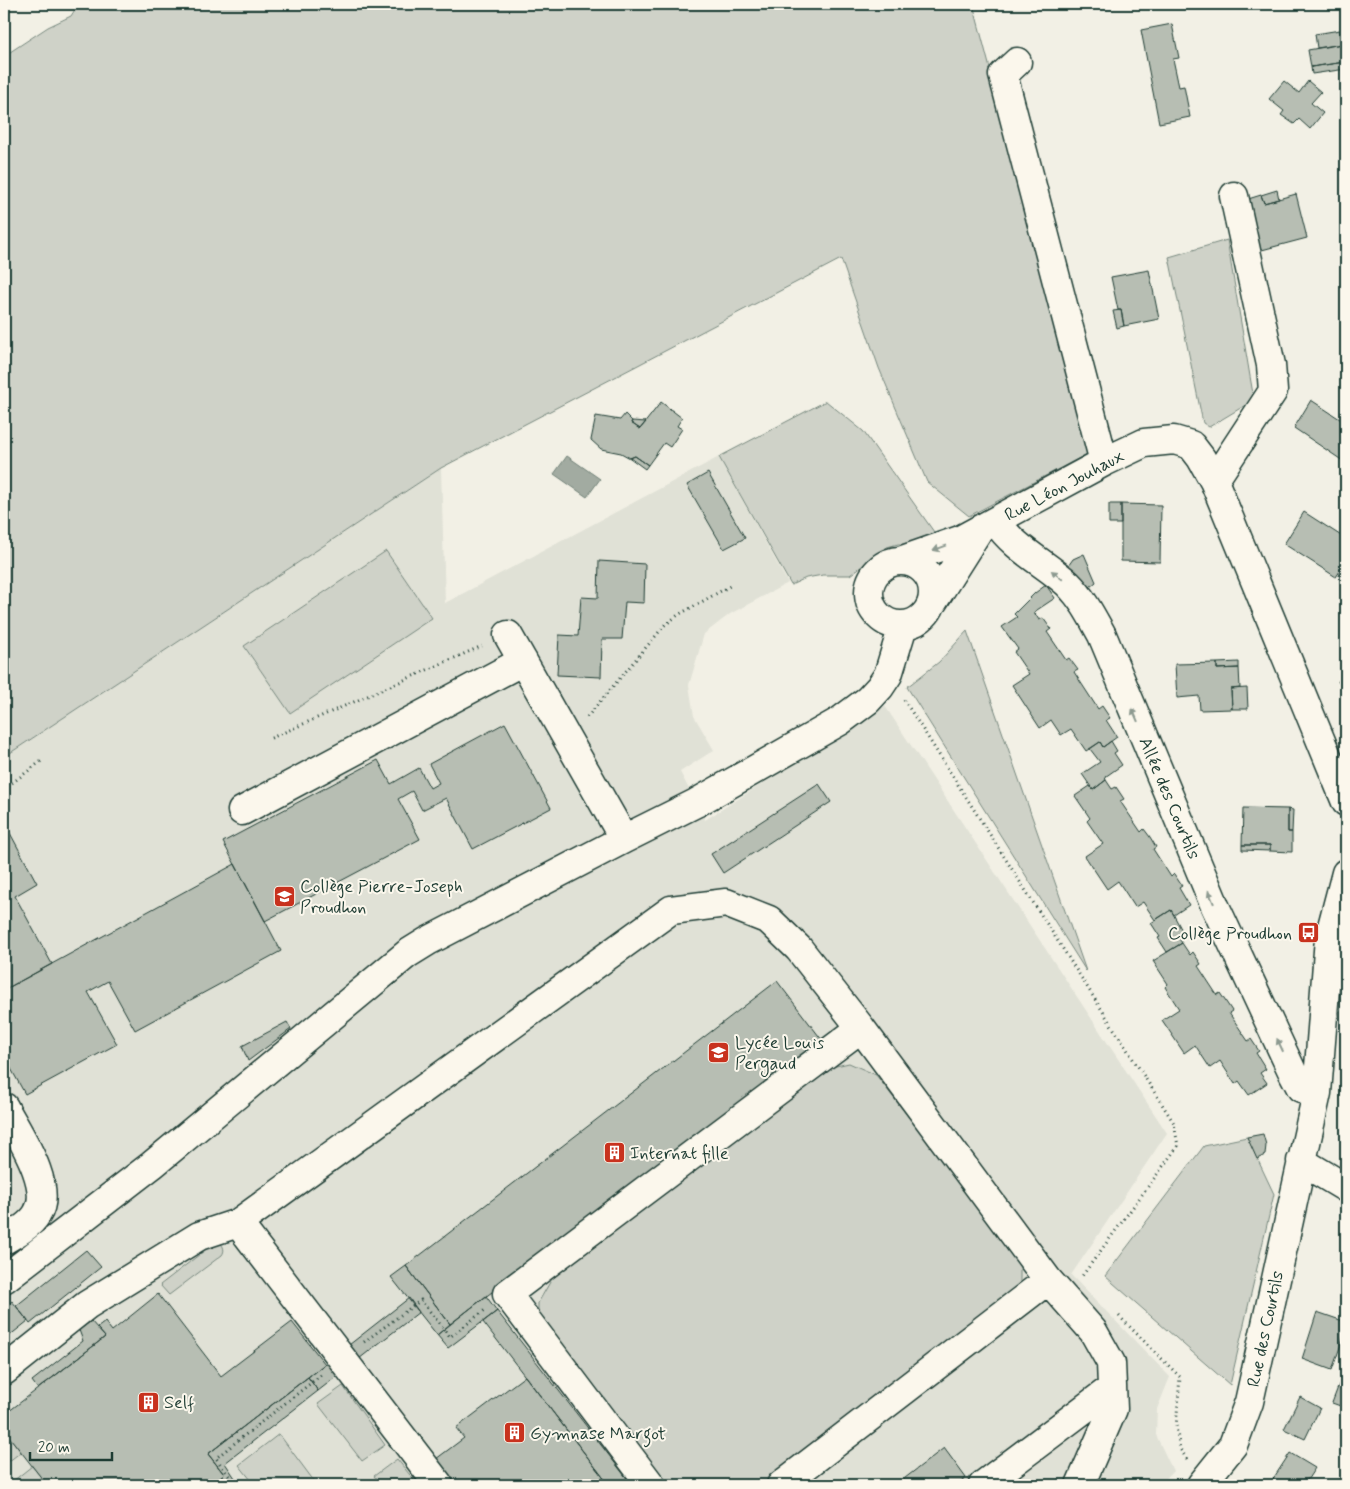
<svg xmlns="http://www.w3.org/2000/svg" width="1350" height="1489" font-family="Mynerve,sans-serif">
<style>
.built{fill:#e0e1d6}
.green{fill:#cfd2c8;stroke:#77887e}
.water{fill:#a2aba1;stroke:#6e7f75}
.building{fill:#b7beb3;stroke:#1f3d34}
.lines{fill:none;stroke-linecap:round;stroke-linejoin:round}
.minor-casing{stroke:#1f3d34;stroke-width:31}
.path{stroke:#1f3d34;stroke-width:3;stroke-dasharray:1 4;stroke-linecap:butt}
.minor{stroke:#fbf7ec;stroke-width:28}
.oneway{fill:#8d9a90}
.labels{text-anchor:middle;stroke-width:4;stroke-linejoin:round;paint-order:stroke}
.street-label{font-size:18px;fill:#1f3d34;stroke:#fbf7ec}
.poi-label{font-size:18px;fill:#1f3d34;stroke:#fbf7ec;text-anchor:start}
</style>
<rect width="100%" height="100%" fill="#f2f0e5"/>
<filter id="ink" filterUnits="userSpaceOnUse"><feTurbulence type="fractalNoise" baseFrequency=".02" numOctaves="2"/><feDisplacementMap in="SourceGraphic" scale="10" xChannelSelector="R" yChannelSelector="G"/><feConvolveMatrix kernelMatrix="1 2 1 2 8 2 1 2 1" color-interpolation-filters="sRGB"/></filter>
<g filter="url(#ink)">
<path class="built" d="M 719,457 L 788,583 L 730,614 L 704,634 L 689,685 L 694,716 L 714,750 L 680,772 L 705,820 L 885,706 L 1167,1133 L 1071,1275 L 1170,1377 L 1157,1409 L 1156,1435 L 1173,1471 L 1160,1485 L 4,1485 L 4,757 L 441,468 L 445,603 Z"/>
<path class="green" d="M 87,4 L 973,4 L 1091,452 L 969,516 L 927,482 L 879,368 L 841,259 L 441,468 L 4,757 L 4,56 L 48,27 L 71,16 L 76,8 Z
M 1227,240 L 1254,400 L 1209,427 L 1203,423 L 1169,257 Z
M 826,401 L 863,431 L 934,532 L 913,545 L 898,544 L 887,547 L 850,575 L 823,575 L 806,578 L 791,585 L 719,457 Z
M 386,551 L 432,618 L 290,713 L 244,646 Z
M 967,631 L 1086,971 L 907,687 L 939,662 Z
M 849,1063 L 876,1075 L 1013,1252 L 1020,1267 L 1020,1286 L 763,1485 L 656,1485 L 538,1327 L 538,1303 L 553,1277 L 823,1069 Z
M 1247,1137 L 1274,1194 L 1230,1385 L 1105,1276 L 1204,1146 Z
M 220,1243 C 224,1246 225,1251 222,1255 L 169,1295 L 160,1285 L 213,1244 Z
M 343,1386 L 385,1445 L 362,1461 L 318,1404 Z
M 4,1430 L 21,1452 L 4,1465 Z
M 279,1434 L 314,1481 L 308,1485 L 255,1485 L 239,1465 Z
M 397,1459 L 418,1485 L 381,1485 L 374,1476 Z
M 32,1466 L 47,1485 L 8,1485 Z"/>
<path class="water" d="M 567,456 L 600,479 L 587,497 L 554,474 Z"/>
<path class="building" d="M 1172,24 L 1179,58 L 1173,59 L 1179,87 L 1184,86 L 1190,117 L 1159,123 L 1141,30 Z
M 1340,30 L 1342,44 L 1317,48 L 1315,34 Z
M 1342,44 L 1345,62 L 1311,67 L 1308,50 Z
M 1345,62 L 1346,69 L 1312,74 L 1311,67 Z
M 1284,81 L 1299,93 L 1308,81 L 1321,92 L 1311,103 L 1323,113 L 1310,129 L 1299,119 L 1294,124 L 1281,115 L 1284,111 L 1269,99 Z
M 1277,190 L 1279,199 L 1264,203 L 1261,195 Z
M 1296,194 L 1307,238 L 1258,251 L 1245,200 L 1261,195 L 1264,203 Z
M 1149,270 L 1159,319 L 1124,326 L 1121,310 L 1118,310 L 1111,277 Z
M 1121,310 L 1124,326 L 1117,328 L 1113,311 Z
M 1311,400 L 1346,423 L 1346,463 L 1294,428 Z
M 661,402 L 682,418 L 677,426 L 682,429 L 670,447 L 664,443 L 648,465 L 635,456 L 630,458 L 621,453 L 601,449 L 591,440 L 596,416 L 620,420 L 625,414 L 632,421 L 631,423 L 640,429 Z
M 632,421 L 646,422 L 640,429 L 631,423 Z
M 635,456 L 648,465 L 645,469 L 630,458 Z
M 708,473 L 745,538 L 724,549 L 687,485 Z
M 1109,504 L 1121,504 L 1121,524 L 1109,524 Z
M 1121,504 L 1161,505 L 1160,562 L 1121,561 Z
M 1304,512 L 1346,539 L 1346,562 L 1336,577 L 1284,544 Z
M 1084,554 L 1096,582 L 1090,587 L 1066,569 L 1073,559 Z
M 599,561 L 645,564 L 644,603 L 625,602 L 622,639 L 602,639 L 601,677 L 557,675 L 559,635 L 578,636 L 581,597 L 598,598 Z
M 1046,585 L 1055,598 L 1034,612 L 1039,620 L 1043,618 L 1051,629 L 1047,632 L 1066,660 L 1069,658 L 1078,670 L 1074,672 L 1098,709 L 1102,706 L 1110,718 L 1106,720 L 1117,737 L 1103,747 L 1100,742 L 1086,751 L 1071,729 L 1061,735 L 1051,720 L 1040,728 L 1012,685 L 1029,674 L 1014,652 L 1018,649 L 1002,627 L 1017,617 L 1014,614 L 1035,593 Z
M 1239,662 L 1239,668 L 1217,669 L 1217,663 Z
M 1217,663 L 1217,669 L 1239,668 L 1240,688 L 1231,689 L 1232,709 L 1200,710 L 1199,696 L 1177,698 L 1175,664 Z
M 1346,669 L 1346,687 L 1338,682 Z
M 1247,688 L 1248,709 L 1232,709 L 1231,689 Z
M 505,723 L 551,808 L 473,849 L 446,798 L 422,810 L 412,791 L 398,799 L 420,839 L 265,921 L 223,842 L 378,760 L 391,784 L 419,768 L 430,788 L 439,783 L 429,764 Z
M 1111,741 L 1117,751 L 1114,753 L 1122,765 L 1105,777 L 1106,780 L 1093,790 L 1082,774 L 1100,762 L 1090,749 L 1100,742 L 1103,747 Z
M 1106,780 L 1112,789 L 1116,787 L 1124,799 L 1120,801 L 1141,832 L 1144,829 L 1150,837 L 1156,847 L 1153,849 L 1171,877 L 1174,874 L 1182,886 L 1179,888 L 1189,905 L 1174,915 L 1171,910 L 1155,920 L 1143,902 L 1135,907 L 1118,881 L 1107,889 L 1085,856 L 1103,844 L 1087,821 L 1090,818 L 1075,796 L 1090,786 L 1093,790 Z
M 819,784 L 831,802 L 723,873 L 711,854 Z
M 1243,808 L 1288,809 L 1288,832 L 1292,832 L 1292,852 L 1270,851 L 1270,845 L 1242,845 Z
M 1288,809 L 1293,810 L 1292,832 L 1288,832 Z
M 4,822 L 37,883 L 15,896 L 52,964 L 4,990 Z
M 1242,845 L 1270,845 L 1270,851 L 1242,850 Z
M 235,864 L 281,951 L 135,1030 L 108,981 L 88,992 L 117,1044 L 25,1094 L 4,1056 L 4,990 Z
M 1171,910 L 1185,936 L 1180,940 L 1182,943 L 1167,952 L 1158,938 L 1160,937 L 1151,923 Z
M 1182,943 L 1190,955 L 1193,952 L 1201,964 L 1198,966 L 1217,995 L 1220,993 L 1232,1011 L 1229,1013 L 1248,1041 L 1251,1039 L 1259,1051 L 1256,1053 L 1266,1069 L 1260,1073 L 1267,1083 L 1249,1095 L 1239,1081 L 1235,1084 L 1220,1061 L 1210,1068 L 1195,1045 L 1184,1053 L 1162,1020 L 1179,1009 L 1165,987 L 1168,984 L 1153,961 Z
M 777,981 L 822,1040 L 450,1324 L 406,1266 Z
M 287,1022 L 291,1029 L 248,1061 L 242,1046 Z
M 1263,1134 L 1266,1145 L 1265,1155 L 1257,1159 L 1247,1137 Z
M 86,1250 L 101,1267 L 30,1324 L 16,1306 Z
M 406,1266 L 450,1324 L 437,1335 L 391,1277 Z
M 158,1294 L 221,1376 L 292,1322 L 325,1364 L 208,1454 L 224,1474 L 210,1485 L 47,1485 L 4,1430 L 4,1415 L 105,1337 L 97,1328 L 105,1322 L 112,1331 Z
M 486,1296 L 497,1311 L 448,1348 L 437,1335 Z
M 409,1298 L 419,1312 L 318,1391 L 308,1377 Z
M 12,1301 L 28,1321 L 4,1340 L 4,1307 Z
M 497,1311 L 632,1485 L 609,1485 L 483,1322 Z
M 1317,1312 L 1346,1322 L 1346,1330 L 1332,1370 L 1302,1359 Z
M 91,1321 L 105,1337 L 38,1389 L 32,1381 L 83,1341 L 79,1330 Z
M 525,1376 L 609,1485 L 450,1485 L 432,1462 L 464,1438 L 456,1428 Z
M 308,1377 L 318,1391 L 225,1463 L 235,1478 L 226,1485 L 210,1485 L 224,1474 L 208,1454 Z
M 1340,1382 L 1346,1385 L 1346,1408 L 1332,1403 Z
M 1300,1397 L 1320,1408 L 1305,1439 L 1284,1429 Z
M 944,1448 L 966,1478 L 957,1485 L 896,1485 Z
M 1290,1453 L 1315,1468 L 1304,1485 L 1269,1485 Z"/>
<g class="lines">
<defs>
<path id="minor" d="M 1017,62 L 1003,75 L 1104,462
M 1214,481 L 1273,391 L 1271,365 L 1234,196
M 996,521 C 1013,548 1045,563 1068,584 C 1083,599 1092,617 1102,635 L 1215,906 L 1292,1071 L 1301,1088 L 1317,1093
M869 593a32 32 0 1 1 64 0a32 32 0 1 1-64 0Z
M 900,561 L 960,540 L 1104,462 L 1144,443 L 1174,440 L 1191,445 L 1201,458 L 1214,481 L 1346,802
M 933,602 L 978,531
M 508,635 L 624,839
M 242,811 L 523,661
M 4,1107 C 17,1132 55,1186 37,1214 C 30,1226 15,1234 4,1240
M 1301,1161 L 1346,1188
M 238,1223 L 439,1485
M 4,1279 L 152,1165 L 407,954 L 428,941 L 624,839 L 696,803 L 840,721 L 868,700 L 880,687 L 888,675 L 903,626
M 4,1371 L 87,1305 L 199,1236 L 238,1223 L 671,910 L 726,903 L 769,920 L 799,949 L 861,1028 L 1048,1280 L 1093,1331 L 1111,1363 L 1113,1409 L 1080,1485
M 651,1485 L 507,1294 L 861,1028
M 781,1485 L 1048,1280
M 983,1485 L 1112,1388
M 1201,1485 L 1233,1445 L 1249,1402 L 1317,1093 L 1329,938 L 1346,873"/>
</defs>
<use href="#minor" class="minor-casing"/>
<path class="path" d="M 904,700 L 1174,1123 L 1178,1146 L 1082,1276
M 587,717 L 665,625 L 678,615 L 730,586
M 271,738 L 482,646
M 4,789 L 43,760
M 1119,1316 L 1180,1377 L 1176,1427 L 1180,1449 L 1187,1459
M 364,1342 L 421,1300 L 450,1337 L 485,1310
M 217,1485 L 229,1476 L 216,1458 L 321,1375"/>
<use href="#minor" class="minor"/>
</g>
<defs><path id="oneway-solid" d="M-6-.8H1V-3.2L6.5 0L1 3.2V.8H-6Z" transform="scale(1.25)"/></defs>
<g class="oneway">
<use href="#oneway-solid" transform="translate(940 548) rotate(160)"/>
<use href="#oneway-solid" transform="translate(1057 575) rotate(-141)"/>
<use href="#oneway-solid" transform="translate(1135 715) rotate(-113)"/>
<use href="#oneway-solid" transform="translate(1211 897) rotate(-113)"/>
<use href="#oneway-solid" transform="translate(1280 1045) rotate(-115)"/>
</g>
</g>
<defs>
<symbol id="school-square" viewBox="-11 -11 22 22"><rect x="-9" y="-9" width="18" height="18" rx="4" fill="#c8321e" stroke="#fbf7ec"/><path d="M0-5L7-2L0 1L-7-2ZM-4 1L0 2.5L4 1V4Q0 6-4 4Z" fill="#fff"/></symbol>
<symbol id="bus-square" viewBox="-11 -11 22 22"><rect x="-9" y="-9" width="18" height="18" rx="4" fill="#c8321e" stroke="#fbf7ec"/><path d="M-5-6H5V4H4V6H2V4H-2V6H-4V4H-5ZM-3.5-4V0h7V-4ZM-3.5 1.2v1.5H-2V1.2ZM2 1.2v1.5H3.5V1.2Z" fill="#fff"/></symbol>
<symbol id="building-square" viewBox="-11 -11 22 22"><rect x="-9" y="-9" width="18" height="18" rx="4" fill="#c8321e" stroke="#fbf7ec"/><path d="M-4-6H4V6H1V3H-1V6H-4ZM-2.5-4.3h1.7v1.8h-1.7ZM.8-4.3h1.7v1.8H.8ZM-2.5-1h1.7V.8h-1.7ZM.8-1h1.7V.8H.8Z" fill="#fff"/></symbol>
</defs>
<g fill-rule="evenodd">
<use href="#school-square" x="272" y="884" width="25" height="25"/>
<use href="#bus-square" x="1296" y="920" width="25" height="25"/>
<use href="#school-square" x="706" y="1040" width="25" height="25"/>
<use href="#building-square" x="602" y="1140" width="25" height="25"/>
<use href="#building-square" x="136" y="1390" width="25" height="25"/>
<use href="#building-square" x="502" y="1420" width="25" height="25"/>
</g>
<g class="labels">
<g class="street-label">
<text transform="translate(1064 485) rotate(-28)" y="6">Rue Léon Jouhaux</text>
<text transform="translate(1170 798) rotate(67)" y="6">Allée des Courtils</text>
<text transform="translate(1265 1329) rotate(-78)" y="6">Rue des Courtils</text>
</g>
<g class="poi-label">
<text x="300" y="892">Collège Pierre-Joseph<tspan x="300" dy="21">Proudhon</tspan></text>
<text x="1292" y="939" text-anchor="end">Collège Proudhon</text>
<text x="735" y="1048">Lycée Louis<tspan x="735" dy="21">Pergaud</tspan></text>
<text x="630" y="1159">Internat fille</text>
<text x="164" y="1408">Self</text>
<text x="530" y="1439">Gymnase Margot</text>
</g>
</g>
<rect width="1350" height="1489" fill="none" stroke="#fbf7ec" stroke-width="20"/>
<rect x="10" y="10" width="1330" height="1469" fill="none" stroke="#1f3d34" stroke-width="2" filter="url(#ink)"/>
<path d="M30 1452v8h82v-8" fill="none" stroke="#1f3d34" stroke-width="2.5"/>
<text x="38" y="1452" font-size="15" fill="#1f3d34" stroke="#fbf7ec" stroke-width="4" paint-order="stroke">20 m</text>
</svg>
